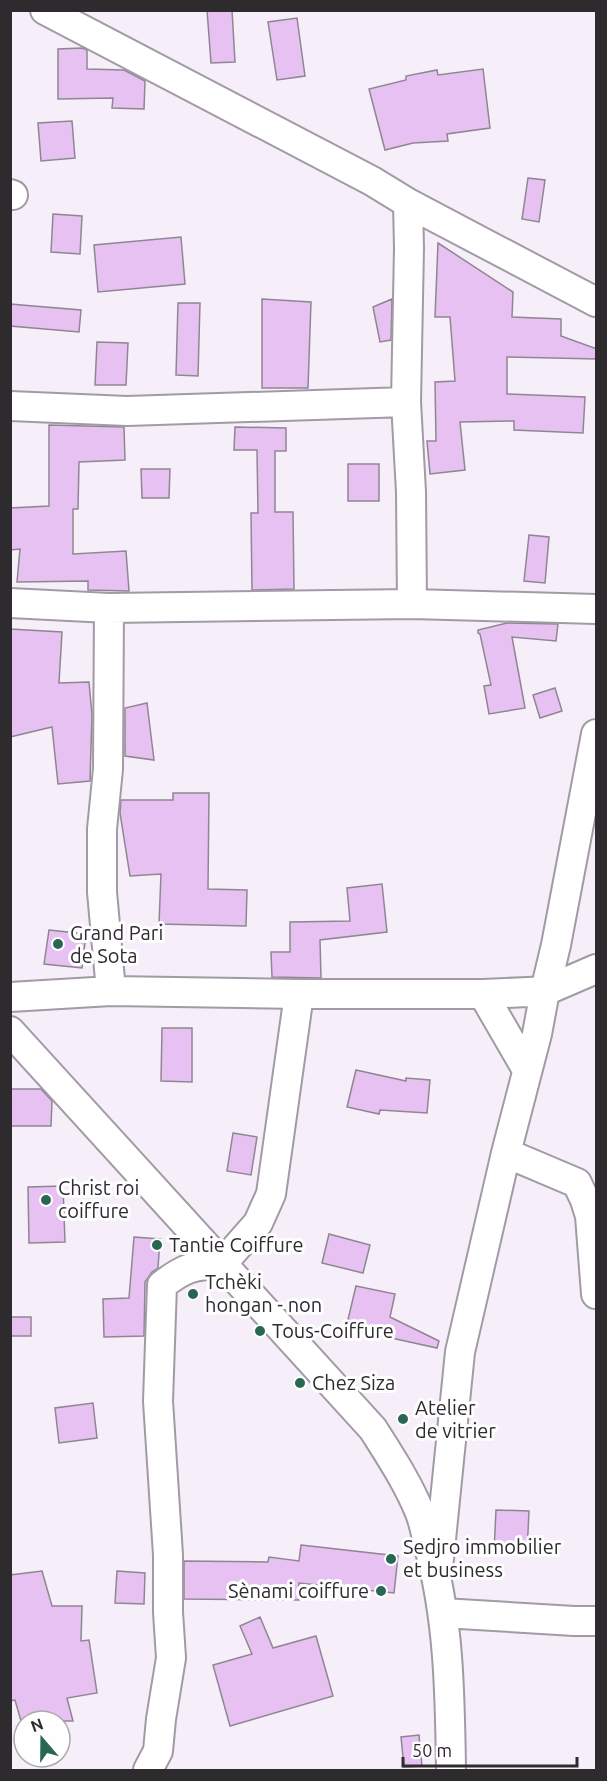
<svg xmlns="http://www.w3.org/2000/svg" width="607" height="1781" font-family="Ubuntu,sans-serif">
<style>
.building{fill:#e6c1f2;stroke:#8e8791;stroke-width:1.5}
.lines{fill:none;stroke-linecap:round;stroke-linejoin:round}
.minor-casing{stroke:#a29aa4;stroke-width:32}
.minor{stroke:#fff;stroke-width:28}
.poi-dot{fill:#2a6752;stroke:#fefefe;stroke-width:2}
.labels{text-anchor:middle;stroke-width:6;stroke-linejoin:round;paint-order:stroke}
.poi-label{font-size:20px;fill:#2e2b2f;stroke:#fefefe;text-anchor:start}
</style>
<rect width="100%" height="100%" fill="#f6eef9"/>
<path class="building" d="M 207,10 L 232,10 L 235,62 L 211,63 Z
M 297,18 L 305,76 L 277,80 L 268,22 Z
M 82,48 L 87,50 L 87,69 L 124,70 L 145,81 L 144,109 L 112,108 L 113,98 L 58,99 L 58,49 Z
M 483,69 L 490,128 L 447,134 L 448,141 L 413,143 L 385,150 L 369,89 L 406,80 L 406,76 L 437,70 L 438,75 Z
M 72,121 L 75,158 L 41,161 L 38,123 Z
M 528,178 L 545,180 L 539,222 L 522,219 Z
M 53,214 L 82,216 L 80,254 L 51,252 Z
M 181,237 L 185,284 L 98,292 L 94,245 Z
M 438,243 L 513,292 L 512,317 L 561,319 L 561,336 L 597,349 L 597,359 L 507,357 L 507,394 L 585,397 L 583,433 L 514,430 L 514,421 L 460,422 L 465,470 L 430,474 L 427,441 L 436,441 L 435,382 L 455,381 L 450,317 L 435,317 Z
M 262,299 L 311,302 L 308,388 L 262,388 Z
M 392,299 L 391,340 L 380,342 L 373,307 Z
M 178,303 L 200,303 L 198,376 L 176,375 Z
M 10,304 L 81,310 L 79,332 L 10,326 Z
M 97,342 L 128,343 L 126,385 L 95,385 Z
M 49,425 L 124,427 L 125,460 L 79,462 L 78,509 L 73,509 L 73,554 L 126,551 L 129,591 L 88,590 L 88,581 L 17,582 L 20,549 L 10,550 L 10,508 L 49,506 Z
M 235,427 L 286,428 L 286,451 L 275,451 L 275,512 L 293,512 L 294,589 L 252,590 L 251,513 L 258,513 L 257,450 L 234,450 Z
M 348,464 L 379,464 L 379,501 L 348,501 Z
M 141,469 L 170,469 L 169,498 L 142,498 Z
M 529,535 L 549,537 L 545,583 L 524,581 Z
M 507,623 L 558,624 L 556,641 L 512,637 L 525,708 L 489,714 L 484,686 L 491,685 L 480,634 L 478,633 L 478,630 Z
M 10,629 L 62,632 L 59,683 L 89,682 L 92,715 L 90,781 L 58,784 L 52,727 L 10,737 Z
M 555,688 L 562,711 L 540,718 L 533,695 Z
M 147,703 L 154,760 L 125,756 L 125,708 Z
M 173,793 L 209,793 L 208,889 L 247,890 L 246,926 L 159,924 L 161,874 L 130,876 L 120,813 L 121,800 L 173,800 Z
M 382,884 L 387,932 L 320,940 L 321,978 L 272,977 L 271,952 L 290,952 L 290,922 L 350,921 L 347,888 Z
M 49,930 L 86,934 L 82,968 L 44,964 Z
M 162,1028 L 192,1028 L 192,1082 L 161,1081 Z
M 356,1070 L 406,1081 L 406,1078 L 430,1080 L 427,1113 L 380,1110 L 379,1114 L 347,1107 Z
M 10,1089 L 41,1089 L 52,1101 L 51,1126 L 10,1126 Z
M 233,1133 L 257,1137 L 251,1175 L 227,1171 Z
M 63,1186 L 65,1242 L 29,1243 L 28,1187 Z
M 329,1234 L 370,1245 L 363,1273 L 322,1263 Z
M 134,1237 L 160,1239 L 158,1268 L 152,1272 L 145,1282 L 144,1336 L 104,1337 L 103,1299 L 129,1298 Z
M 356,1286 L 395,1294 L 390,1317 L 439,1341 L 437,1348 L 346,1328 Z
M 10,1317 L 31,1317 L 31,1336 L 10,1336 Z
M 93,1403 L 97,1438 L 59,1443 L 55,1408 Z
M 496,1510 L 529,1511 L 527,1553 L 494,1552 Z
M 301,1545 L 398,1556 L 394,1593 L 299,1583 L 299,1600 L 184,1599 L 184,1561 L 268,1562 L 269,1557 L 299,1561 Z
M 42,1571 L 52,1606 L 82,1606 L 81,1641 L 89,1640 L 97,1693 L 67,1698 L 73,1721 L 21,1721 L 15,1700 L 10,1701 L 10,1575 Z
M 117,1571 L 145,1573 L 144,1604 L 115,1603 Z
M 260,1617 L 273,1648 L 316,1636 L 333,1696 L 230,1726 L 213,1665 L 252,1654 L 240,1626 Z
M 419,1735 L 422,1766 L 404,1767 L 401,1737 Z"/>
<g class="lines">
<defs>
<path id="minor" d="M 45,10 L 372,181 L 408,203 L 596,302
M 10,194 L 13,195
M 408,203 L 409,248 L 406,402 L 411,492 L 412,604
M 10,406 L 127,411 L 406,402
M 10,603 L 109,608 L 412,604 L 596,609
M 109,608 L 108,769 L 102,829 L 102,892 L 111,991 L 299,994 L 483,994 L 528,992 L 545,991 L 596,969
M 483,994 L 527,1070
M 10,997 L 111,991
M 10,1031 L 373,1429 C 390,1456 408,1483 420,1513 C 424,1523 426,1534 428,1544 C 449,1617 450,1695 451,1770
M 506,1153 L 577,1183 L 585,1200 L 590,1216 L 596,1294
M 439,1559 L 460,1352 L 506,1153 L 537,1034 L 545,991 L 556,945 L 596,734
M 443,1613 L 574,1621 L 596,1621
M 148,1770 L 158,1751 L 161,1719 L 171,1658 L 168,1612 L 168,1555 L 158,1401 L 162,1285 C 184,1268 193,1265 222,1264 L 258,1223 L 271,1194 L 299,994"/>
</defs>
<use href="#minor" class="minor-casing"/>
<use href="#minor" class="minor"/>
</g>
<g class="poi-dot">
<circle cx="58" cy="944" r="6"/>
<circle cx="46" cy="1200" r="6"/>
<circle cx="157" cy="1245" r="6"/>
<circle cx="193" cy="1294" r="6"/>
<circle cx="260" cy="1331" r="6"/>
<circle cx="300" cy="1383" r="6"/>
<circle cx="403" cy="1419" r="6"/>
<circle cx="391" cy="1559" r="6"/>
<circle cx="381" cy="1591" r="6"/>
</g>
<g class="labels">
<g class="poi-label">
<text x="70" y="940">Grand Pari<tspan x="70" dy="23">de Sota</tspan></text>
<text x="58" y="1195">Christ roi<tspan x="58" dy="23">coiffure</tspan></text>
<text x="169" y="1252">Tantie Coiffure</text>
<text x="205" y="1289">Tchèki<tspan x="205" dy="23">hongan - non</tspan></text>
<text x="272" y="1338">Tous-Coiffure</text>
<text x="312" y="1390">Chez Siza</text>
<text x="415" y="1415">Atelier<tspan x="415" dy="23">de vitrier</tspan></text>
<text x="403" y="1554">Sedjro immobilier<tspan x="403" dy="23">et business</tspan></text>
<text x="369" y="1598" text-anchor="end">Sènami coiffure</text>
</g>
</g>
<rect width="607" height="1781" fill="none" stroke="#2e2b2f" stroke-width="24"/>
<g transform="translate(42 1739) rotate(340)"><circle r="28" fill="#fefefe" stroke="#abaaab" stroke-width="1.5"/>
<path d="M0-4.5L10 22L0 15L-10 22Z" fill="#2a6752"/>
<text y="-9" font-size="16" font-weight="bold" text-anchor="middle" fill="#2e2b2f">N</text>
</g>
<path d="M403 1757v9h174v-9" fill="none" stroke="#2e2b2f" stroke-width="3"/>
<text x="412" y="1757" font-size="18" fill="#2e2b2f" stroke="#fefefe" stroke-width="4.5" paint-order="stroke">50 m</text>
</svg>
